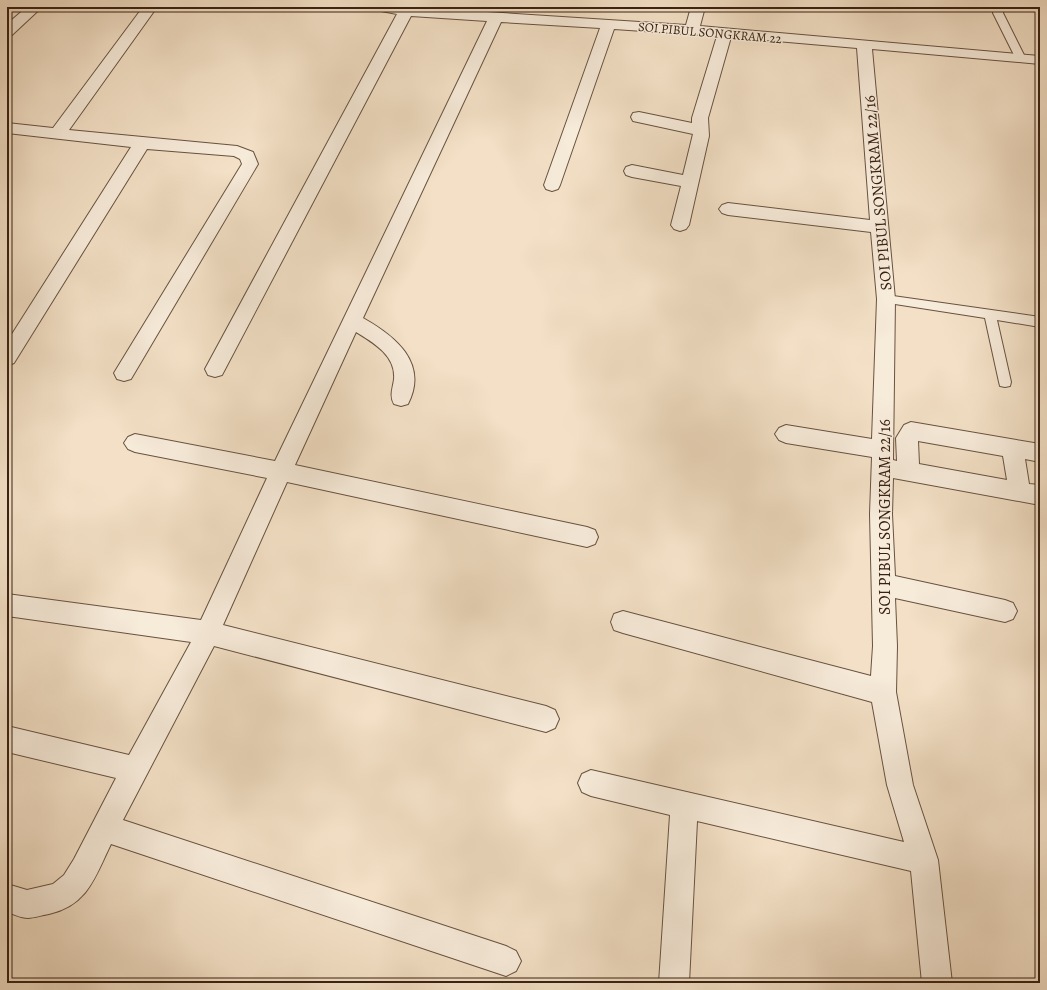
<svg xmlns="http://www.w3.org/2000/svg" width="1047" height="990" font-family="Alegreya,serif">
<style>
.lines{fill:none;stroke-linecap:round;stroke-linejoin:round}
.service-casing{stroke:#685240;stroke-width:2}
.minor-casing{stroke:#685240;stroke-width:2}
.service{fill:#f7ebda;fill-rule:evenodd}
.minor{fill:#f7ebda;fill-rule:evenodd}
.labels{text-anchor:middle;stroke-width:3;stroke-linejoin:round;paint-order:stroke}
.far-street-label{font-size:13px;fill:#392213;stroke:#f7ebda}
.street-label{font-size:16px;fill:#392213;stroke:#f7ebda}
</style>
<rect width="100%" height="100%" fill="#f3e0c6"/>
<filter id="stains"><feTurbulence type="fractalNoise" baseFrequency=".005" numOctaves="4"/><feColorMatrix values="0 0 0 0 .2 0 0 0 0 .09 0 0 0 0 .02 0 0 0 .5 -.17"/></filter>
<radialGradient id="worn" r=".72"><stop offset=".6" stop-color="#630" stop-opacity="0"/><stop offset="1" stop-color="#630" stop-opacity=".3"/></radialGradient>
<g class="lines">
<defs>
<path id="service" d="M 994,7 L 1004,7 L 1003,13 L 1026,59 L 1024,61 L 1021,62 L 1016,59 L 993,13 Z
M 886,295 L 1040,317 L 1040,327 L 997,320 L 1011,382 L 1010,386 L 1005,387 L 1000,386 L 999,382 L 985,318 L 882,302 L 880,299 L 882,296 Z"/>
<path id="minor" d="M 27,7 L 42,7 L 12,35 L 7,36 L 7,24 Z
M 143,7 L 157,7 L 69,130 L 237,146 L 253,152 L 258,164 L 131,379 L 124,381 L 117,379 L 114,373 L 242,164 L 240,159 L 234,156 L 147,149 L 14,363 L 7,366 L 7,342 L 131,147 L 7,133 L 7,123 L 53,128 Z
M 374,7 L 410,7 L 686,25 L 691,7 L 705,7 L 700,26 L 1040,56 L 1040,64 L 872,49 L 895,299 L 893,460 L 897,461 L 896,438 L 904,425 L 911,422 L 1040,444 L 1040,462 L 1025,459 L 1029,484 L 1040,485 L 1040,505 L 893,478 L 892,514 L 895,576 L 1005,600 L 1013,603 L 1017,611 L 1013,619 L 1005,622 L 895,598 L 897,646 L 896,692 L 913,785 L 938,860 L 952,983 L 922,983 L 911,871 L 697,821 L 689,983 L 659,983 L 670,815 L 591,796 L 582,792 L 578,783 L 582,774 L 591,770 L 904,842 L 887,785 L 872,702 L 623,633 L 614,630 L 611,622 L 614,614 L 623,611 L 871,676 L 873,646 L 870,514 L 872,457 L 786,443 L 779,440 L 775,434 L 779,428 L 786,425 L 872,439 L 877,299 L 871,232 L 728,215 L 722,213 L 719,209 L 722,205 L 728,203 L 870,220 L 857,48 L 731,37 L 708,118 L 709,136 L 689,225 L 686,229 L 680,231 L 674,229 L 671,225 L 681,186 L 632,177 L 626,175 L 624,171 L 626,167 L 632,165 L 683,175 L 693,134 L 633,121 L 631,117 L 633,113 L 639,112 L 692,123 L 692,118 L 717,36 L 614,29 L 560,185 L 558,189 L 552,191 L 546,189 L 544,185 L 600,28 L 501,22 L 363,318 C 395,336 429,363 408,404 L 401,406 L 394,404 C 389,395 393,388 394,379 C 396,356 374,343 356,332 L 295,465 L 587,527 L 595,530 L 598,537 L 595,544 L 587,547 L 287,482 L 223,625 L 546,706 L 555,710 L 559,719 L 555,728 L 546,732 L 214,646 L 123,820 L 506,946 L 516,951 L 521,961 L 516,971 L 506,976 L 111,844 C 95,877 88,905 49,914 C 42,915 34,918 28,918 C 21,918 13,914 7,912 L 7,884 L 27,890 L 53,884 L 64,875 L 74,859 L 116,778 L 7,752 L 7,726 L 129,755 L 191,642 L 7,616 L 7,594 L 201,620 L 267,478 L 135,452 L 128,449 L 124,443 L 128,437 L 135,434 L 275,461 L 487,21 L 411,16 L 222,375 L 215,377 L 208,375 L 205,369 L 397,14 L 376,10 ZM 918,441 L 1003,456 L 1007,480 L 919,464 Z"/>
</defs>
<use href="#service" class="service-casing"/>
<use href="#minor" class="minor-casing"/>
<use href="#service" class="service"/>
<use href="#minor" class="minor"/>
</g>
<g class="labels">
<g class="far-street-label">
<text transform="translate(710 32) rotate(5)" y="5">SOI PIBUL SONGKRAM 22</text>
</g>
<g class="street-label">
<text transform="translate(877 193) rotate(-95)" y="6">SOI PIBUL SONGKRAM 22/16</text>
<text transform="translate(884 517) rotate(-90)" y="6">SOI PIBUL SONGKRAM 22/16</text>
</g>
</g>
<rect width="1047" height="990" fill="none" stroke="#f3e0c6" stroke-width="24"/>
<rect x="8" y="8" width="1031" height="974" fill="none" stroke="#392213" stroke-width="2"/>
<rect x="12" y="12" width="1023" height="966" fill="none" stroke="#392213"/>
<rect width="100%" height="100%" filter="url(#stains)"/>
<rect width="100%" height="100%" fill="url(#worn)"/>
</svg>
